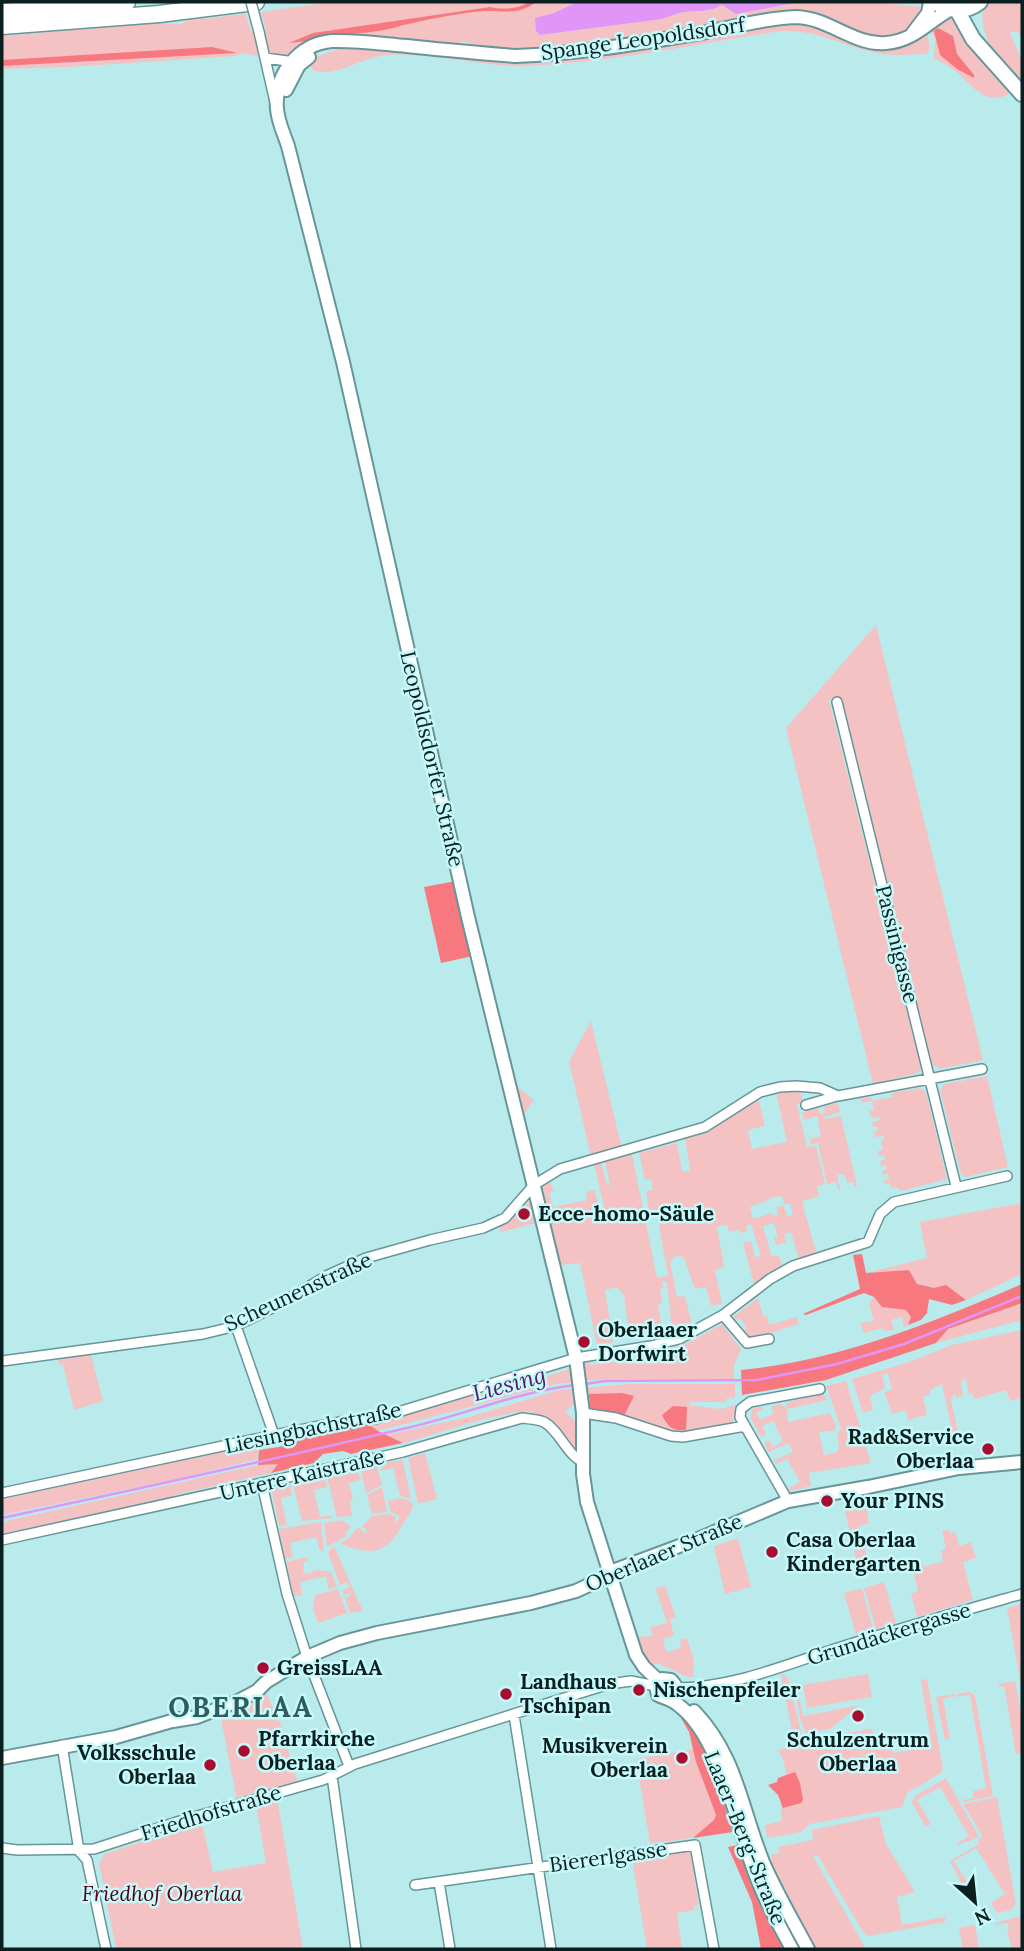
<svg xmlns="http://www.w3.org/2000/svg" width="1024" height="1951" font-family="Lora,serif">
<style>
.green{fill:#f4c2c2;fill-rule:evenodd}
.forest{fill:#f7787f}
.water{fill:#e195f7}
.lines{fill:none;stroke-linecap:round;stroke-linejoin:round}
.stream{stroke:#e195f7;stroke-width:2.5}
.minor-casing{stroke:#669698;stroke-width:12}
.secondary-casing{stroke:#669698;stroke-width:16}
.primary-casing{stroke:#669698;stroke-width:18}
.motorway-casing{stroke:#669698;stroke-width:19}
.minor{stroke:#fff;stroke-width:9}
.secondary{stroke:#fff;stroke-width:12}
.primary{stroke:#fff;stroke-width:14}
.motorway{stroke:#fff;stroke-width:16}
.minor-bridge-casing{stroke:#669698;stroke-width:12;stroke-linecap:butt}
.minor-bridge{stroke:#fff;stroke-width:9}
.poi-dot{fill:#a70d30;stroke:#c6f9fa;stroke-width:2.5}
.labels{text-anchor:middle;stroke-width:5;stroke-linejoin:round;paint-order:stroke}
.street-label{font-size:21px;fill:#0b1f20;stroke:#c6f9fa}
.poi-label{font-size:21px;font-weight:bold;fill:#0b1f20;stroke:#c6f9fa;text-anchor:start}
.park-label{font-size:21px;font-style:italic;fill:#530112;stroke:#c6f9fa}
.water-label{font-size:23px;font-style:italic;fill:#5c176e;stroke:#c6f9fa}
.district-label{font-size:28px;font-weight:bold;letter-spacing:2px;fill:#2d5d5f;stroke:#c6f9fa}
</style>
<rect width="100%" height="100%" fill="#b9ebed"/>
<path class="green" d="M 332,2 L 577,2 L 554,13 L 535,18 L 540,35 L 662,19 C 668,17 674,14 680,13 C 694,10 709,14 722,5 L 736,14 L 800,2 L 876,2 L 922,7 L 919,2 L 924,2 C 923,21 908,33 890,36 C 862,42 845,18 819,16 C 802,14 763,23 744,25 C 677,34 609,42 542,51 L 511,52 L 471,47 L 469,43 L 463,41 L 455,46 L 357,38 L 285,55 L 269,55 L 262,31 L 266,30 L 261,12 Z
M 991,2 L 1022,2 L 1022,38 L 1017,31 L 1010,33 L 1022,60 L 1022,78 L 1020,79 C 998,69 979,33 983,10 Z
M 246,14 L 251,32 L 254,32 L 258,56 L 242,53 L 235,56 L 68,67 L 2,69 L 2,66 L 234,53 L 2,60 L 2,36 L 159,23 L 181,24 L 189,20 Z
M 945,17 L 955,18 L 972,47 L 1009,91 L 1007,95 C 983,106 971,83 954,70 C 948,65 940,62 934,58 L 935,40 L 930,28 Z
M 773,25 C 792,25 810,24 828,30 C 863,42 890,63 925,33 L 928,36 L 930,48 L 927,54 C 909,54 890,57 872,52 C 838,44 818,30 781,31 C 697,44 613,62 528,66 C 482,68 435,52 389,55 C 363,56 335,79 313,70 L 310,65 L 311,59 L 340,48 L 367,47 L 503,59 L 694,39 Z
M 876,625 L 983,1060 L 940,1069 L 932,1064 L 841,697 L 829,700 L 921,1068 L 918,1073 L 873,1084 L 786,728 Z
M 465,875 L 518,1087 L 534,1100 L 525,1112 L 526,1120 L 511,1119 Z
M 591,1021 L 622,1149 L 591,1157 L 569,1061 Z
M 987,1076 L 1008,1167 L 966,1177 L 961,1174 L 940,1091 L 944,1084 Z
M 920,1088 L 926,1092 L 947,1179 L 901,1191 L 896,1187 L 891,1188 L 890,1183 L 885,1184 L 884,1180 L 889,1179 L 888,1174 L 883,1175 L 882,1171 L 887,1169 L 886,1165 L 881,1166 L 880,1161 L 885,1160 L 884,1155 L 879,1156 L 878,1151 L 883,1150 L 881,1141 L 884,1140 L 884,1136 L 875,1137 L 874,1132 L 878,1130 L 877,1126 L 873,1127 L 872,1122 L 880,1120 L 880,1118 L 871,1117 L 869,1111 L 874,1110 L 872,1101 L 863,1103 L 859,1099 L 871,1097 L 872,1101 L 893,1097 L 892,1093 Z
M 799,1090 L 804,1102 L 797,1104 L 807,1147 L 816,1146 L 825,1184 L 817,1186 L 819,1196 L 802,1201 L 816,1252 L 799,1259 L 791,1232 L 784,1234 L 786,1242 L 776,1245 L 774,1238 L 778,1237 L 774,1223 L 763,1226 L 771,1255 L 779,1256 L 782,1265 L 754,1284 L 743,1243 L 751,1241 L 755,1257 L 761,1256 L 751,1224 L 746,1226 L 747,1231 L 740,1233 L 740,1229 L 729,1232 L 727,1224 L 717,1227 L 724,1266 L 715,1271 L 722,1304 L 711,1306 L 706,1287 L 695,1289 L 684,1258 L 678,1255 L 670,1262 L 677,1297 L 685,1296 L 692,1325 L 679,1328 L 671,1322 L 667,1282 L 662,1282 L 663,1289 L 660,1289 L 662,1303 L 658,1304 L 663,1336 L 630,1340 L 624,1296 L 617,1287 L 605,1290 L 613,1342 L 597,1345 L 580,1263 L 561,1265 L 542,1185 L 549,1180 L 554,1191 L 549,1193 L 553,1207 L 587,1200 L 586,1192 L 595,1190 L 602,1222 L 607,1221 L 609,1229 L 594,1163 L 601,1162 L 607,1185 L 610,1185 L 605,1161 L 632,1154 L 657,1278 L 668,1276 L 656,1209 L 649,1211 L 646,1191 L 653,1190 L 651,1179 L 645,1180 L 639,1153 L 677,1143 L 682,1172 L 690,1170 L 685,1138 L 713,1128 L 758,1097 L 765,1126 L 748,1130 L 752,1149 L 787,1142 L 776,1092 ZM 782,1196 L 784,1204 L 790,1203 L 793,1215 L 787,1216 L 784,1206 L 776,1207 L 778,1215 L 773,1216 L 772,1213 L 753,1219 L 750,1207 L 769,1200 L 769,1198 Z
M 838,1103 L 840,1112 L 824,1117 L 825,1119 L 841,1116 L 857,1186 L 854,1187 L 853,1182 L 847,1183 L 845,1174 L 837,1175 L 840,1190 L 838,1190 L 836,1182 L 827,1184 L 818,1143 L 811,1144 L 805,1126 L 809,1139 L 821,1136 L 817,1116 L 804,1120 L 802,1113 L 818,1107 L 820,1114 L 825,1113 L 824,1106 Z
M 529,1202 L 532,1204 L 536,1223 L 501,1232 L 499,1225 Z
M 1022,1203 L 1022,1274 L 966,1300 L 946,1286 L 934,1288 L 917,1284 L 909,1270 L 866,1273 L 927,1258 L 920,1222 Z
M 874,1297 L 882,1307 L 906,1310 L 911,1317 L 908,1325 L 904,1327 L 902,1317 L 891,1320 L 894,1330 L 884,1331 L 883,1328 L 864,1333 L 860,1323 L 874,1321 L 869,1303 Z
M 758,1298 L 763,1316 L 767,1316 L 769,1325 L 797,1317 L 799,1324 L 755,1338 L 747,1338 L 742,1332 L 747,1328 L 740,1318 L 734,1321 L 733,1317 Z
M 1022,1303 L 1022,1320 L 936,1343 L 948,1329 Z
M 722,1324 L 741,1349 L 734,1366 L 734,1379 L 607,1379 L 556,1384 L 378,1431 L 368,1424 L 532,1374 L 534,1380 L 583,1365 L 584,1361 L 589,1361 L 590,1365 L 648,1356 L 647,1351 L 653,1354 L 690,1342 Z
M 1022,1330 L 1022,1398 L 1010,1401 L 1006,1390 L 974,1399 L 973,1394 L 969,1395 L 966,1379 L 961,1380 L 963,1396 L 957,1397 L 954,1394 L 951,1400 L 960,1442 L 955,1443 L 942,1384 L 930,1390 L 929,1395 L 923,1397 L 927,1415 L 908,1420 L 906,1410 L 892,1414 L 884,1392 L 892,1390 L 888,1373 L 882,1375 L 885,1388 L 870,1396 L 873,1410 L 863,1413 L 852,1379 L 912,1361 L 952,1345 Z
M 91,1355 L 103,1401 L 74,1410 L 63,1364 L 59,1365 L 57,1358 Z
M 846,1381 L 871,1463 L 809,1473 L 811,1486 L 790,1491 L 789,1488 L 800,1482 L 787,1459 L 776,1464 L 774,1460 L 793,1452 L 788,1443 L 769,1452 L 764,1443 L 769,1440 L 773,1447 L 783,1441 L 773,1421 L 762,1426 L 766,1434 L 761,1437 L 750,1417 L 753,1408 L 762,1407 L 763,1409 L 756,1413 L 760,1420 L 773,1414 L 772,1406 L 781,1404 L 786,1408 L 788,1402 L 823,1394 L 827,1400 L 787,1409 L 788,1422 L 830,1413 L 836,1425 L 835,1430 L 819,1432 L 824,1455 L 837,1452 L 839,1445 L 837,1435 L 841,1428 L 826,1386 Z
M 630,1384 L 735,1384 L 735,1397 L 726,1399 L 726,1402 L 690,1402 L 689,1405 L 720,1409 L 736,1405 L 736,1414 L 733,1415 L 734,1424 L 689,1433 L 676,1433 L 624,1416 L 633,1396 L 621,1393 L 589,1394 L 565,1411 L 575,1421 L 577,1421 L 577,1454 C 566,1438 550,1416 529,1412 C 507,1409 430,1436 403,1443 L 386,1435 L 469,1417 L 559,1390 Z
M 258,1444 L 258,1459 L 182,1478 L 2,1515 L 2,1498 Z
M 425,1453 L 437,1499 L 418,1504 L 408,1458 Z
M 402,1460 L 403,1461 L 411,1499 L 400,1496 L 393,1468 L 381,1471 L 382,1463 Z
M 279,1463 L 271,1473 L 178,1494 L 165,1501 L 2,1537 L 2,1522 L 258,1465 Z
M 377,1466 L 382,1485 L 366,1493 L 361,1469 Z
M 357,1470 L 361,1480 L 349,1483 L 353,1500 L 350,1501 L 352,1516 L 337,1517 L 327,1477 Z
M 324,1477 L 327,1487 L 314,1490 L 320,1517 L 332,1515 L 332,1518 L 302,1521 L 293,1484 Z
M 290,1484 L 292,1495 L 281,1498 L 287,1525 L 279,1526 L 272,1492 L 275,1487 Z
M 382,1487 L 387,1512 L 372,1514 L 367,1495 Z
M 865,1497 L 869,1523 L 859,1526 L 870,1569 L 866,1570 L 865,1566 L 858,1568 L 842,1498 Z
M 400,1498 L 412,1502 L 413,1508 C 390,1545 387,1561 340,1544 L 349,1538 L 358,1527 L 365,1533 L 367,1530 L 362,1527 L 372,1516 L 390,1514 L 396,1517 L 395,1521 L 397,1522 L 400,1516 L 390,1512 L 388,1501 Z
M 341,1520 L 351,1526 L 345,1533 L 347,1536 L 327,1547 L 324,1523 Z
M 321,1522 L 324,1550 L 320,1551 L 316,1537 L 290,1543 L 293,1557 L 285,1559 L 279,1529 Z
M 948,1529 L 950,1533 L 955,1532 L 959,1546 L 971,1542 L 976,1558 L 963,1562 L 973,1600 L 917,1617 L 911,1594 L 918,1591 L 911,1562 L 921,1560 L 924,1567 L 943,1561 L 941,1551 L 946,1548 L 942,1531 Z
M 738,1538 L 751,1587 L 725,1594 L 714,1546 Z
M 334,1546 L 363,1611 L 350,1613 L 345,1598 L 351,1595 L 351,1593 L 344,1595 L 342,1590 L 350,1587 L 347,1582 L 340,1585 L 328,1552 Z
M 307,1557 L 308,1561 L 304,1561 L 303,1573 L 309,1574 L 316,1570 L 331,1572 L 337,1587 L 329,1589 L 326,1576 L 300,1582 L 302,1595 L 294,1596 L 286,1562 Z
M 884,1582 L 896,1623 L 876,1629 L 864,1588 Z
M 665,1586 L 676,1618 L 670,1619 L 674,1636 L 663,1639 L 666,1652 L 681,1648 L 680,1640 L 687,1638 L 693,1657 L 694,1677 L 688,1677 L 657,1663 L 652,1666 L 644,1658 L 637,1638 L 653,1635 L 650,1627 L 667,1623 L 656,1588 Z
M 862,1588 L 873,1629 L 856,1635 L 844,1593 Z
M 338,1589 L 347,1613 L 318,1623 L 313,1608 L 315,1595 Z
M 1022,1604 L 1022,1691 L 1007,1608 Z
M 783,1674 L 788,1678 L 803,1740 L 871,1729 L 878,1739 L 876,1746 L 880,1750 L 892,1748 L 893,1753 L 932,1747 L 921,1680 L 927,1679 L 943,1769 L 941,1773 L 907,1793 L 902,1807 L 810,1824 L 801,1832 L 767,1838 L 765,1825 L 782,1821 C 777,1798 795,1769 777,1750 L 795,1746 L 781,1675 Z
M 868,1674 L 872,1697 L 807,1708 L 803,1685 Z
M 1015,1681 L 1022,1718 L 1022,1752 L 1016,1754 L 1004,1686 L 999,1687 L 998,1684 Z
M 797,1684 L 803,1716 L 860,1705 L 830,1729 L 806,1733 L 801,1722 L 794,1685 Z
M 970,1692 L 975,1696 L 993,1796 L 963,1802 L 962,1800 L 974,1798 L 973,1791 L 986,1788 L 970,1695 L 957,1697 L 957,1694 Z
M 266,1693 L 280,1723 L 298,1784 L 237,1800 L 220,1714 Z
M 955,1694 L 955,1696 L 943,1699 L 950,1739 L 945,1740 L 936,1697 Z
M 694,1749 L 696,1763 L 716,1815 C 707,1842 673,1840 650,1843 L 636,1759 Z
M 946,1778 L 979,1837 L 958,1845 L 957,1843 L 969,1836 L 940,1787 L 917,1800 L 931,1824 L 926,1827 L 912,1803 L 915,1796 Z
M 997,1797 L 1016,1904 L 1011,1910 L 997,1913 L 991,1903 L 1005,1894 L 976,1848 L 954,1861 L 970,1887 L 965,1890 L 950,1861 L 979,1844 L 978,1840 L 983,1837 L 963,1804 Z
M 277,1798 L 303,1949 L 116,1949 L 99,1863 L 105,1854 L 199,1823 L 203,1827 L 213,1872 L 266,1863 L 256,1804 Z
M 879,1816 L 886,1844 L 915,1892 L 897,1897 L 902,1925 L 945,1917 L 945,1922 L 869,1936 L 863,1932 L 818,1856 L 813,1856 L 866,1949 L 816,1949 L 773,1866 L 771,1855 L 779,1853 L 778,1847 L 813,1840 L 812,1830 Z
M 690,1851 L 699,1905 L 694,1906 L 695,1910 L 677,1913 L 682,1949 L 647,1949 L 632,1859 Z
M 1021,1916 L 1022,1949 L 1012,1949 L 1007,1930 L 1009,1929 L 1008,1923 L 996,1925 L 996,1923 Z
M 975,1925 L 979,1947 L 963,1949 L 959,1928 Z"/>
<path class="forest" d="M 529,2 L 536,2 C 518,16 503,10 484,11 C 458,13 418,21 393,28 C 369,34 341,34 317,37 L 308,41 L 289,43 L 313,33 L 490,7 C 502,10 519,9 529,2 Z
M 938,28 L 953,36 L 957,54 L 974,75 L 974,78 L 957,69 L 940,55 L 934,31 Z
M 212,47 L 237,53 L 2,66 L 2,60 Z
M 456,881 L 473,956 L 441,963 L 424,887 Z
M 862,1254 L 866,1273 L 909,1270 L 917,1284 L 934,1288 L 946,1285 L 966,1300 L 952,1305 L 929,1299 L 927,1313 L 921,1320 L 908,1325 L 911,1317 L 906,1310 L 882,1307 L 874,1297 L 864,1293 L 806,1315 L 803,1314 L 860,1289 L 853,1255 Z
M 1022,1284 L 1022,1303 L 948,1329 L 936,1343 L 826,1380 L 742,1395 L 741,1370 C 841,1360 931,1323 1022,1284 Z
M 622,1393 L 634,1396 L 624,1416 L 590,1408 L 589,1394 Z
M 673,1406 L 687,1407 L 686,1430 C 672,1431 668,1427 662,1415 Z
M 351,1424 L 368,1424 L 378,1431 L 403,1443 L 351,1454 L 343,1451 L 323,1454 L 314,1463 L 271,1473 L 278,1464 L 258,1465 L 259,1450 L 279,1447 L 300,1440 L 300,1436 L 351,1426 Z
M 683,1717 C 710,1750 720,1793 733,1832 L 693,1838 L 714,1820 L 716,1815 L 696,1762 L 689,1732 L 681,1718 Z
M 795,1772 L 800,1783 L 803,1800 L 801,1803 L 783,1808 L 778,1795 L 768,1785 L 777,1782 L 778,1778 Z
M 738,1845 L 749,1879 L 784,1949 L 761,1949 L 752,1902 L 728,1847 Z"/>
<path class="water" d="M 577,2 L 800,2 L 736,14 L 722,5 C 709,13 694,10 680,13 C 674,14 668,17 662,19 L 540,35 L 536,31 L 535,18 L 554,13 Z"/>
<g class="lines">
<path class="stream" d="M 585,1384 L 605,1381 L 757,1380 L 837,1364 L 904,1344 L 1022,1296
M 2,1518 C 138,1489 275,1459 411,1427 C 466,1414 518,1392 575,1385"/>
<defs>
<path id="minor" d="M 259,32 L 275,102
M 265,58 L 295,62
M 837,702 L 956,1186
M 806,1105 L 837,1096
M 723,1315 L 747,1343 L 769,1339
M 236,1326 L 274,1435
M 2,1361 L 203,1334 L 236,1326 L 278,1305 L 328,1275 L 366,1258 L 430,1240 L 483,1228 L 505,1218 L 534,1185 L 560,1169 L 705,1127 L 760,1092 L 780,1087 L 796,1086 L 820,1088 L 838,1096 L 982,1069
M 583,1413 L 616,1418 L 671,1436 L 683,1437 L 745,1426
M 262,1484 L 287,1594 L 307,1657 L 349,1766
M 2,1493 L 274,1435 L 345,1421 L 375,1419 L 576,1358 L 651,1346 L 679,1339 L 723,1315 L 770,1279 L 793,1266 L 868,1242 L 880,1214 L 894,1202 L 1007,1176
M 788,1501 L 745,1426 L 740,1417 L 741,1409 L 750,1402 L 820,1389
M 2,1540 L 403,1452 L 522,1418 C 529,1419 537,1419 544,1422 C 560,1431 566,1454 583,1462
M 675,1688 C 733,1688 787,1664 841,1647 C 901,1628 962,1611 1022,1594
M 514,1715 L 551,1949
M 62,1745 L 79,1851 L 87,1860 L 106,1949
M 332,1776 L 356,1949
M 2,1848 L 17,1850 L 94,1849 L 180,1821 L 323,1780 L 355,1764 L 609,1684 L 631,1681 L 656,1686
M 439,1882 L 450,1949
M 415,1885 L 695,1845 L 714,1949"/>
<path id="secondary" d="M 912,34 L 928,13 L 930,2
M 286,90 L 299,65 L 309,57
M 659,1681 L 644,1667 L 636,1655 L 587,1502 L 583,1474 L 583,1413 L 576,1358 L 468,917 L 343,362 L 288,146 C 284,134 278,122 277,109 C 274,76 297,44 332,41 C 356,40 383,44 407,46 C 443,50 479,53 515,56 C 575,54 636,44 695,34 C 728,29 762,18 795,17 C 828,17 854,46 886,43 C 914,41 929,21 951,9
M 667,1698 L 673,1694 L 675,1685 L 671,1680 L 662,1679 L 656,1686 L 658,1695 C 664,1698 671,1699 677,1704 C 718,1733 735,1816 751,1862 C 761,1893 777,1921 792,1949
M 694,1711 C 737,1756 741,1808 763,1862 C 776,1892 793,1921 808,1949
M 173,1721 L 197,1717 L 238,1701 L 257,1691 L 266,1682 L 307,1657 L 340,1643 L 377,1633 L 531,1603 L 576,1591 L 604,1578 L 615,1570 L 698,1539 L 788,1501 L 868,1487 L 959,1468 L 1022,1462
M 2,1758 L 116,1737 L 179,1719"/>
<path id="primary" d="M 935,2 C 949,12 966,13 980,2
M 957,10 L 973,39 L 1022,94"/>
<path id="motorway" d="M 2,12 L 127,2
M 2,26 L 159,14 L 256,2"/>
</defs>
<use href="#minor" class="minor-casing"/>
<use href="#secondary" class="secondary-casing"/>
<use href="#primary" class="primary-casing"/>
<use href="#motorway" class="motorway-casing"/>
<use href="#minor" class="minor"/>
<use href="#secondary" class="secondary"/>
<use href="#primary" class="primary"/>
<use href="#motorway" class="motorway"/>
<defs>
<path id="minor-bridge" d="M 251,2 L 259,32"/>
</defs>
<use href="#minor-bridge" class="minor-bridge-casing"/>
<use href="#minor-bridge" class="minor-bridge"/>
</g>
<g class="poi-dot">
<circle cx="524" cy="1214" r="7"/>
<circle cx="584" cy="1342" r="7"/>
<circle cx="988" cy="1449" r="7"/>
<circle cx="827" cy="1501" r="7"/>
<circle cx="772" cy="1552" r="7"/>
<circle cx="263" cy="1668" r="7"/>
<circle cx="639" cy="1690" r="7"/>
<circle cx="506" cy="1694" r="7"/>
<circle cx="858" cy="1716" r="7"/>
<circle cx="244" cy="1751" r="7"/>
<circle cx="682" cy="1758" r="7"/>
<circle cx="210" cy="1765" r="7"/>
</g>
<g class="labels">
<g class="street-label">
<text transform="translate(643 39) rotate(-8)" y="7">Spange Leopoldsdorf</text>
<text transform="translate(432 759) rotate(77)" y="7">Leopoldsdorfer Straße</text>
<text transform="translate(897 944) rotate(76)" y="7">Passinigasse</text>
<text transform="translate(298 1292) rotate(-25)" y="7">Scheunenstraße</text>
<text transform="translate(313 1428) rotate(-12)" y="7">Liesingbachstraße</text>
<text transform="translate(302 1475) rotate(-13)" y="7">Untere Kaistraße</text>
<text transform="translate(664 1553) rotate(-23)" y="7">Oberlaaer Straße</text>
<text transform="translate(889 1634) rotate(-17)" y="7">Grundäckergasse</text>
<text transform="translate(211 1813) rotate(-17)" y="7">Friedhofstraße</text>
<text transform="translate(745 1838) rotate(68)" y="7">Laaer-Berg-Straße</text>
<text transform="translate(608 1857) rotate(-8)" y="7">Biererlgasse</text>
</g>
<g class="poi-label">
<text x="538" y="1221">Ecce-homo-Säule</text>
<text x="598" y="1337">Oberlaaer<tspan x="598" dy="24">Dorfwirt</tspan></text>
<text x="974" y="1444" text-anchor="end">Rad&amp;Service<tspan x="974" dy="24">Oberlaa</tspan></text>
<text x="841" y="1508">Your PINS</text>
<text x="786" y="1547">Casa Oberlaa<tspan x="786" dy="24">Kindergarten</tspan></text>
<text x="277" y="1675">GreissLAA</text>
<text x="520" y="1689">Landhaus<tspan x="520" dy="24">Tschipan</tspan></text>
<text x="653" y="1697">Nischenpfeiler</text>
<text x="258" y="1746">Pfarrkirche<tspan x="258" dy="24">Oberlaa</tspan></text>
<text x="858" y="1747" text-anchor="middle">Schulzentrum<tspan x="858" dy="24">Oberlaa</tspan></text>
<text x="668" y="1753" text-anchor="end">Musikverein<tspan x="668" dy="24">Oberlaa</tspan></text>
<text x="196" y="1760" text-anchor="end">Volksschule<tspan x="196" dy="24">Oberlaa</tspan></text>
</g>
<g class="park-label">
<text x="162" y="1901">Friedhof Oberlaa</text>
</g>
<g class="water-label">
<text transform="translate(509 1384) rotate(-15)" y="8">Liesing</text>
</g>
<g class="district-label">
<text x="241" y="1717">OBERLAA</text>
</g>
</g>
<rect width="1024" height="1951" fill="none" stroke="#0b1f20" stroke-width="7"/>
<g transform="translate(975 1902) rotate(153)" stroke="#c6f9fa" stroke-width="5" paint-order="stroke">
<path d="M0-5L12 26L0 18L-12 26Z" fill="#0b1f20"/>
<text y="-10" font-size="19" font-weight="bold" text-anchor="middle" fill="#0b1f20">N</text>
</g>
</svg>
